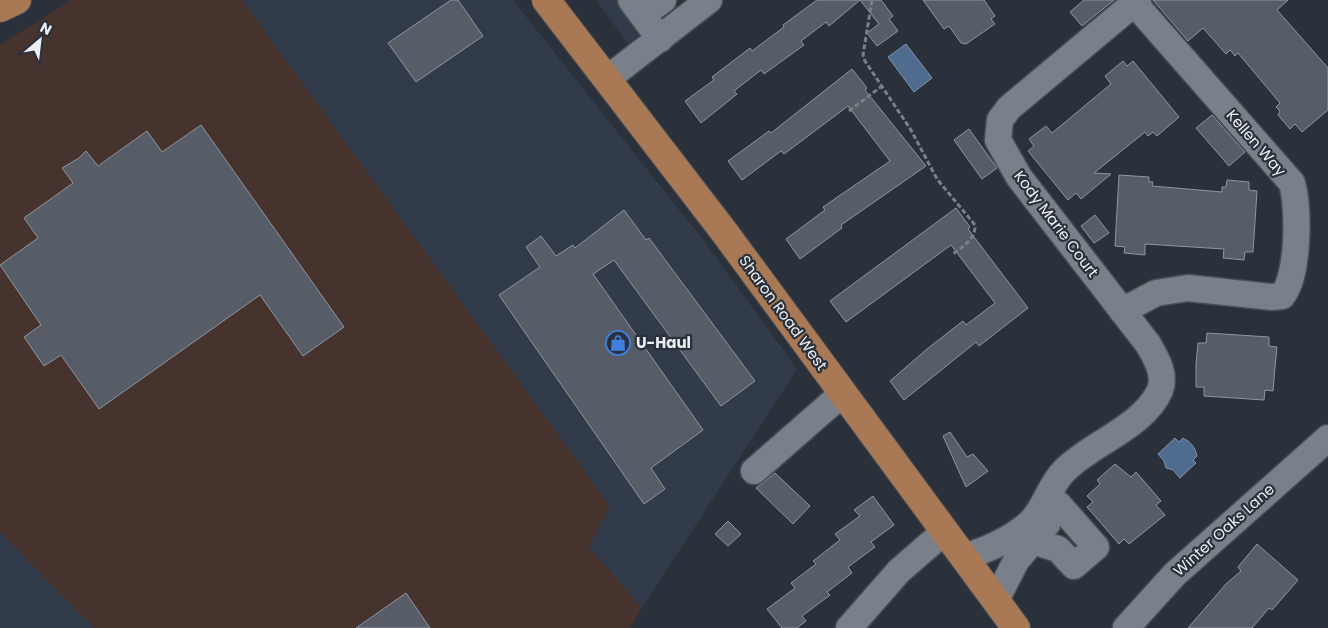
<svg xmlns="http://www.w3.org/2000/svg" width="1328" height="628" font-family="Poppins,sans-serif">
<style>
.built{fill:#323b49}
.industrial{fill:#46332d}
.water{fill:#4f6b8e;stroke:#7e93ad}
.building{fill:#565d66;stroke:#8f96a0}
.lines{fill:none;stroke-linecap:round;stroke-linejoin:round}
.minor-casing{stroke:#484d54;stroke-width:29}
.major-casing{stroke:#484d54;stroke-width:30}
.path{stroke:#7b8087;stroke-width:3;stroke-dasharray:5 2.5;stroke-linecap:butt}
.minor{stroke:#79808a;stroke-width:26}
.major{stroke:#a97955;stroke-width:28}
.labels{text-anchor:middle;stroke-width:4.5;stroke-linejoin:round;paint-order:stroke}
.street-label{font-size:15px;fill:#edf1f6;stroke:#2b313a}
.poi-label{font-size:15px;font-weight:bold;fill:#edf1f6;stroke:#2b313a;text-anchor:start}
</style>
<rect width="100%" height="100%" fill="#2b313a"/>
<path class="built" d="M 242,0 L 513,0 L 707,245 L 797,369 L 642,608 L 589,547 Z
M 596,0 L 678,0 L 628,44 Z
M 0,532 L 94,628 L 0,628 Z"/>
<path class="industrial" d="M 71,0 L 242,0 L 610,506 L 589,547 L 642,608 L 630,628 L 94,628 L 0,532 L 0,45 Z"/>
<path class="water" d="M 906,44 L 932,78 L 914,92 L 888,57 Z
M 1175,438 L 1179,442 L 1183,438 C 1191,442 1195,447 1197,456 L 1193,460 L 1196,463 L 1180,478 L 1173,470 L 1166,468 L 1164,461 L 1158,454 Z"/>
<path class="building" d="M 451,0 L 458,0 L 483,36 L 416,82 L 388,43 Z
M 817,0 L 860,0 L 829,26 L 826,22 L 801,41 L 804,45 L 764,74 L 761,70 L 734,91 L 737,94 L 701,123 L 685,101 L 714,80 L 712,77 L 750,48 L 752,51 L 784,27 L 783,25 Z
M 860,0 L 881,0 L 893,16 L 889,19 L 898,31 L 877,46 L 867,33 L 879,24 Z
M 923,0 L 984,0 L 995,16 L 991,19 L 995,24 L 966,44 L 961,43 L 949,26 L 944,29 Z
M 1084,0 L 1114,0 L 1082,26 L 1070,12 Z
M 1153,0 L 1288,0 L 1277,10 L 1328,68 L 1328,110 L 1302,132 L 1295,124 L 1290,129 L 1278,115 L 1280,111 L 1276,107 L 1280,103 L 1238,53 L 1235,56 L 1230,50 L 1226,54 L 1203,28 L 1188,41 Z
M 1123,61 L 1127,66 L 1133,61 L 1179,117 L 1157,136 L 1153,132 L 1148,136 L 1145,132 L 1094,173 L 1111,174 L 1081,199 L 1076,193 L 1068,200 L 1028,151 L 1034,146 L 1029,139 L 1046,126 L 1052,133 L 1111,84 L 1105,76 Z
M 852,69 L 867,88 L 865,90 L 926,166 L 841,225 L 842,228 L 800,259 L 786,239 L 825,210 L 823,207 L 890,161 L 848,106 L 784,154 L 781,151 L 742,180 L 728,161 L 769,131 L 771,133 Z
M 1212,115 L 1245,152 L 1229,166 L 1196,128 Z
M 201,125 L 344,327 L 303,356 L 260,295 L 99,409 L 61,355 L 44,366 L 24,337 L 41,325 L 0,265 L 38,238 L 24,218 L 73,183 L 62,168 L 79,158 L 86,151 L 98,166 L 147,131 L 162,152 Z
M 969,129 L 997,168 L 982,179 L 954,140 Z
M 1119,175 L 1149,177 L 1149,182 L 1153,182 L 1152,186 L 1222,192 L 1222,187 L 1226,187 L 1227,180 L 1249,182 L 1249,190 L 1257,191 L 1253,252 L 1245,252 L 1244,260 L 1223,258 L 1224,249 L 1145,244 L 1145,255 L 1124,253 L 1125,247 L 1115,246 Z
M 956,208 L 970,227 L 968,229 L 1028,308 L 979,346 L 976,342 L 904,400 L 890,381 L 927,349 L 963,321 L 966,325 L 995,303 L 951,245 L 846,322 L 830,301 Z
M 624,210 L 646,240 L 649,238 L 755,381 L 721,406 L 614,260 L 593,274 L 703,430 L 651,468 L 665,489 L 644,504 L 499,295 L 540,267 L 526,247 L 541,236 L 556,256 L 573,245 L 575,248 Z
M 1095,215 L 1109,233 L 1094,243 L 1081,226 Z
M 1207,333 L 1269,337 L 1269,346 L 1277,347 L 1275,367 L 1273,391 L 1265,390 L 1264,400 L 1204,396 L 1204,387 L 1196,387 L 1196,364 L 1198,343 L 1206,343 Z
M 950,432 L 967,457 L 973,454 L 988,471 L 966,487 L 943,436 Z
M 1115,464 L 1131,477 L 1136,472 L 1161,501 L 1156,505 L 1165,515 L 1129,544 L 1124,539 L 1119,544 L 1087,507 L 1093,502 L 1087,496 L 1100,484 L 1097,480 Z
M 775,473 L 810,506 L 793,524 L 756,488 Z
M 873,496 L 894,525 L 871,542 L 875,547 L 848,567 L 852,573 L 827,592 L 830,595 L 802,616 L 806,621 L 797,628 L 782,628 L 767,609 L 795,588 L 791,583 L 816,564 L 813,561 L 840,540 L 835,534 L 860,516 L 854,510 Z
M 728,521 L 741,534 L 728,546 L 715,534 Z
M 1257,544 L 1298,580 L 1272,610 L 1269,608 L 1252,628 L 1188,628 L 1226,584 L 1241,571 L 1238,567 Z
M 406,593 L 430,628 L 356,628 Z"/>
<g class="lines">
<defs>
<path id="minor" d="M 631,0 L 660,39
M 642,15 L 663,0
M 607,79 L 709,0
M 1122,311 L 1156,293 L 1188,288 L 1272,297 L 1282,296 C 1299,276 1299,208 1292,183 L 1135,4
M 754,471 L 842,394
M 1027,526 L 1045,545 L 1058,549 L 1074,566 L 1096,547 L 1059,505 L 1048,498
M 964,557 C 987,550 1006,542 1025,527 C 1044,513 1048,487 1064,471 C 1091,443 1144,427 1160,390 C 1166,374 1156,358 1148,344 L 1019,177 L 998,140 L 1000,120 L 1009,108 L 1138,0
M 996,600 L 1016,561 L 1047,524
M 849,628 L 899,571 L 944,532
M 1126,628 L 1175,574 L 1328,438"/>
<path id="major" d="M 546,0 L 725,233 L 1016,628
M 0,8 L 17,0"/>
</defs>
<use href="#minor" class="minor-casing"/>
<use href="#major" class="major-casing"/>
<path class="path" d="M 872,0 L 863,55 L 865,61 L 911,130 L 937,179 L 975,225 C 976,239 963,246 953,254
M 849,111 L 882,86"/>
<use href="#minor" class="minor"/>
<use href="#major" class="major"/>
</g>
<defs>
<symbol id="shop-ring" viewBox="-11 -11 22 22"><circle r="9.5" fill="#2b313a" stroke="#3f7fe0" stroke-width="1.5"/><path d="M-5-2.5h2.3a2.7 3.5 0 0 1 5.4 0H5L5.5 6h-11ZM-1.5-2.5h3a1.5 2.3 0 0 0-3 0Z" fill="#3f7fe0"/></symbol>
</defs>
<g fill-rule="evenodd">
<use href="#shop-ring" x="604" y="329" width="28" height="28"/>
</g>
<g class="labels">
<g class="street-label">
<text transform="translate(1256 143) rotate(49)" y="5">Kellen Way</text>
<text transform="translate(1056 224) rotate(53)" y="5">Kody Marie Court</text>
<text transform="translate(783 313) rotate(54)" y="5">Sharon Road West</text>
<text transform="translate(1224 530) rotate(-42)" y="5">Winter Oaks Lane</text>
</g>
<g class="poi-label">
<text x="636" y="348">U-Haul</text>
</g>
</g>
<g transform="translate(40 40) rotate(28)" stroke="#2b313a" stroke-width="4" paint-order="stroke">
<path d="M0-4L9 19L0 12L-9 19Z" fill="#edf1f6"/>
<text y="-8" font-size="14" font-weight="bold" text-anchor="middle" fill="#edf1f6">N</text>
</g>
</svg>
